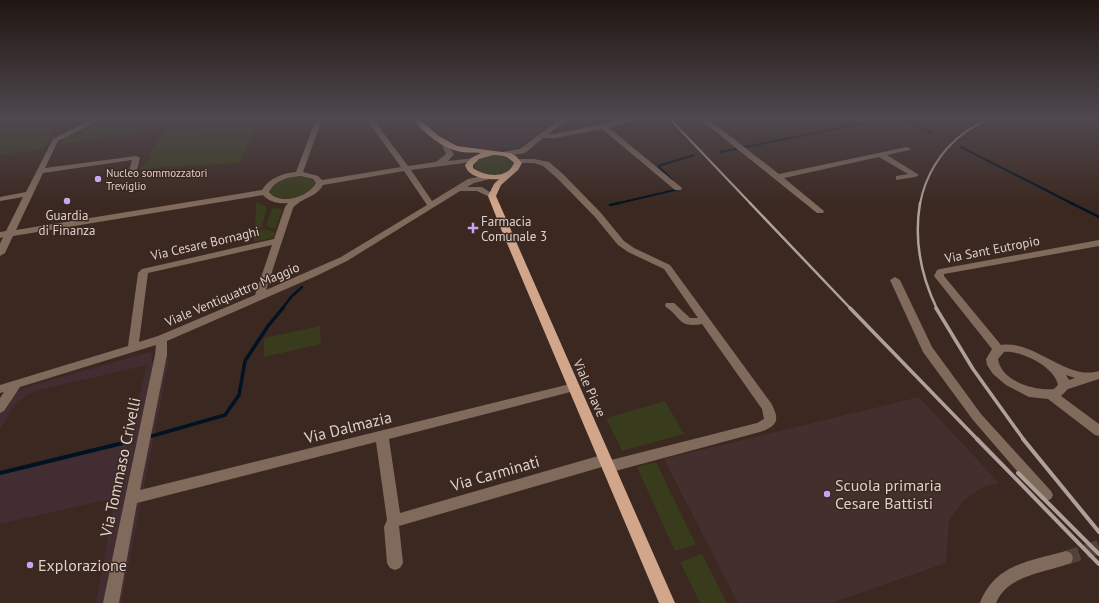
<svg xmlns="http://www.w3.org/2000/svg" width="1099" height="603" font-family="'PT Sans',sans-serif">
<style>
.commercial{fill:#422e32}
.education{fill:#432f2d}
.green{fill:#393b1d}
.lines{fill:none;stroke-linecap:round;stroke-linejoin:round}
.stream-far3{stroke:#001323;stroke-width:2}
.stream-far2{stroke:#001323;stroke-width:2.5}
.stream-far1{stroke:#001323;stroke-width:3.5}
.stream{stroke:#001323;stroke-width:4}
.minor-tunnel{stroke:#53413a;stroke-width:14;stroke-dasharray:14 7;stroke-linecap:butt}
.minor{fill:#806a5c;fill-rule:evenodd}
.major{fill:#d2a68a;fill-rule:evenodd}
.rail-far3{stroke:#afa09a;stroke-width:2}
.rail-far2{stroke:#afa09a;stroke-width:2.5}
.rail-far1{stroke:#afa09a;stroke-width:3.5}
.rail{stroke:#afa09a;stroke-width:4}
.poi-dot{fill:#c6a6f0;stroke:#3b2820;stroke-width:1.5}
.labels{text-anchor:middle;stroke-width:3;stroke-linejoin:round;paint-order:stroke}
.far-poi-label{font-size:11px;fill:#ded1cc;stroke:#3b2820;text-anchor:start}
.poi-label{font-size:13px;fill:#ded1cc;stroke:#3b2820}
.street-label{font-size:13px;fill:#ded1cc;stroke:#3b2820}
.near-street-label{font-size:16px;fill:#ded1cc;stroke:#3b2820}
.near-poi-label{font-size:16px;fill:#ded1cc;stroke:#3b2820;text-anchor:start}
</style>
<rect width="100%" height="100%" fill="#3b2820"/>
<path class="commercial" d="M 426,119 L 533,119 L 543,130 L 517,148 L 489,149 L 464,145 L 449,140 Z
M 151,352 L 152,362 L 169,359 L 121,603 L 96,603 L 115,498 L 0,524 L 0,472 L 129,439 L 147,365 L 34,391 L 17,402 L 0,429 L 0,398 L 36,384 Z"/>
<path class="education" d="M 919,397 L 999,483 L 983,487 L 963,501 L 949,521 L 946,563 L 831,603 L 738,603 L 664,459 Z"/>
<path class="green" d="M 0,119 L 58,119 L 44,149 L 0,155 Z
M 106,119 L 155,119 L 143,133 L 61,144 L 64,139 L 69,136 Z
M 259,120 L 239,163 L 160,167 L 141,171 L 140,167 L 144,166 L 152,156 L 148,155 L 166,130 L 202,129 L 205,123 Z
M 494,155 C 502,156 511,157 513,165 C 506,176 483,179 474,167 C 474,158 486,156 494,155 Z
M 302,176 L 314,181 L 315,186 C 307,198 283,203 271,194 L 271,188 C 279,179 290,177 302,176 Z
M 256,202 L 267,207 L 262,227 L 255,231 Z
M 272,208 L 283,209 L 275,229 L 266,226 Z
M 263,229 L 275,232 L 273,238 L 254,242 L 254,234 Z
M 320,326 L 321,344 L 264,357 L 264,338 Z
M 665,401 L 684,434 L 622,451 L 606,418 Z
M 656,462 L 696,545 L 675,551 L 637,467 Z
M 702,554 L 727,603 L 700,603 L 680,562 Z"/>
<g class="lines">
<path class="stream-far3" d="M 903,119 L 932,133
M 626,125 L 649,119
M 961,147 L 1073,204
M 720,152 L 885,119
M 672,180 L 658,166 L 694,155
M 615,204 L 679,189"/>
<path class="stream-far2" d="M 1071,203 L 1099,217
M 610,205 L 619,203
M 282,309 L 291,297 L 302,287"/>
<path class="stream-far1" d="M 152,436 L 225,415 L 239,395 L 245,361 L 268,326 L 283,308"/>
<path class="stream" d="M 0,473 L 123,443"/>
<path class="minor-tunnel" d="M 1066,558 L 1099,547"/>
<path class="minor" d="M 93,119 L 102,119 L 58,141 L 45,168 L 136,156 L 140,158 L 135,177 L 129,177 L 128,175 L 132,160 L 43,173 L 16,230 L 262,190 C 269,178 283,173 296,172 L 316,119 L 322,119 L 303,172 L 318,176 L 322,180 L 401,167 L 366,119 L 373,119 L 408,166 L 436,162 L 446,154 L 442,145 L 445,143 L 447,144 L 454,154 L 448,161 L 475,158 L 475,162 L 472,162 L 411,170 L 432,201 L 468,179 L 487,175 L 490,175 L 490,179 L 474,183 L 467,187 L 482,187 L 496,196 L 492,198 L 477,191 L 460,191 L 347,261 L 316,276 L 167,341 L 167,355 L 140,490 L 574,383 L 578,384 L 580,387 L 578,390 L 389,439 L 400,513 L 605,454 L 610,456 L 611,460 L 757,423 L 764,419 L 762,409 L 702,324 C 678,328 682,318 666,307 L 665,305 L 666,303 L 674,303 L 690,318 L 698,318 L 664,269 L 628,252 L 618,245 L 595,217 L 557,178 L 543,166 L 534,163 L 514,163 L 514,159 L 534,159 L 549,162 L 563,174 L 601,213 L 624,241 L 634,248 L 670,265 L 771,403 C 780,419 778,426 760,432 L 608,473 L 603,471 L 602,467 L 399,526 L 403,563 L 400,568 L 395,570 L 390,568 L 387,563 L 384,527 L 387,520 L 376,442 L 137,503 L 119,603 L 103,603 L 155,355 L 156,345 L 20,387 L 4,411 L 0,413 L 0,398 L 4,392 L 0,393 L 0,385 L 128,346 L 138,273 L 142,269 L 274,239 L 285,207 L 288,203 C 279,204 269,202 263,195 L 13,236 L 5,253 L 0,256 L 0,244 L 3,237 L 0,238 L 0,232 L 6,231 L 23,197 L 0,201 L 0,197 L 26,192 L 53,139 ZM 404,171 L 427,205 L 341,257 L 266,290 L 293,208 C 302,197 316,198 323,185 ZM 301,176 L 313,179 L 316,183 C 309,197 280,206 269,192 C 275,180 288,177 301,176 ZM 272,245 L 255,295 L 158,336 L 139,342 L 148,273 Z
M 561,119 L 569,119 L 548,134 L 555,134 L 627,119 L 642,119 L 608,127 L 682,188 L 681,190 L 675,190 L 602,129 L 555,138 L 543,138 L 525,153 L 505,156 L 501,154 L 502,152 L 520,149 L 541,133 Z
M 700,119 L 708,119 L 779,174 L 907,147 L 911,149 L 909,150 L 887,155 L 919,175 L 915,177 L 896,180 L 896,176 L 908,174 L 879,157 L 784,178 L 824,211 L 823,213 L 817,213 Z
M 1099,240 L 1099,246 L 944,274 L 944,276 L 1001,345 C 1036,340 1066,381 1099,371 L 1099,379 L 1068,389 L 1061,396 L 1099,424 L 1099,436 L 1095,435 L 1048,399 L 1029,397 L 1006,385 L 993,374 L 987,365 L 986,359 L 992,349 L 934,276 L 937,270 L 940,269 ZM 1004,352 C 1021,350 1055,367 1058,385 L 1054,389 C 1034,391 1001,381 998,359 ZM 1066,375 L 1075,378 L 1069,380 Z
M 895,277 L 900,280 L 932,347 L 981,414 L 1051,491 L 1053,495 L 1051,499 L 1046,501 L 1041,499 L 973,420 L 923,352 L 890,280 Z
M 1066,551 L 1071,553 L 1073,558 L 1071,563 C 1046,573 1008,574 996,603 L 980,603 C 995,564 1030,561 1066,551 Z"/>
<path class="major" d="M 412,119 L 419,119 L 439,136 L 457,146 L 510,153 L 516,156 L 522,163 L 518,170 L 501,185 L 496,196 L 675,603 L 659,603 L 501,229 L 488,196 L 494,184 L 499,179 C 488,180 468,178 465,165 L 471,158 L 481,153 C 475,152 468,153 462,152 C 442,149 425,133 412,119 ZM 493,155 C 502,155 508,156 514,163 C 508,179 485,177 473,168 L 473,165 L 479,159 Z"/>
<path class="rail-far3" d="M 670,119 L 751,204
M 920,204 C 925,176 941,150 964,133 C 971,128 980,124 988,119"/>
<path class="rail-far2" d="M 750,203 L 851,309
M 920,203 C 914,239 921,276 937,309"/>
<path class="rail-far1" d="M 850,308 L 978,440
M 936,308 L 973,369 L 1024,440"/>
<path class="rail" d="M 977,439 L 1099,564
M 1023,439 L 1099,532
M 1018,473 L 1099,554"/>
</g>
<linearGradient id="sky" x2="0" y2="1"><stop stop-color="#201612"/><stop offset="0.58" stop-color="#4f484e"/><stop offset="1" stop-color="#4f484e" stop-opacity="0"/></linearGradient>
<rect width="1099" height="204" fill="url(#sky)"/>
<g class="poi-dot">
<circle cx="98" cy="179" r="4"/>
<circle cx="67" cy="201" r="4"/>
<path d="M471 222h4v4h4v4h-4v4h-4v-4h-4v-4h4z"/>
<circle cx="827" cy="494" r="4"/>
<circle cx="30" cy="565" r="4"/>
</g>
<g class="labels">
<g class="far-poi-label">
<text x="106" y="177">Nucleo sommozzatori<tspan x="106" dy="13">Treviglio</tspan></text>
</g>
<g class="poi-label">
<text x="67" y="220">Guardia<tspan x="67" dy="15">di Finanza</tspan></text>
<text x="481" y="226" text-anchor="start">Farmacia<tspan x="481" dy="15">Comunale 3</tspan></text>
</g>
<g class="street-label">
<text transform="translate(205 243) rotate(-13)" y="5">Via Cesare Bornaghi</text>
<text transform="translate(992 249) rotate(-11)" y="5">Via Sant Eutropio</text>
<text transform="translate(232 294) rotate(-23)" y="5">Viale Ventiquattro Maggio</text>
<text transform="translate(590 388) rotate(66)" y="5">Viale Piave</text>
</g>
<g class="near-street-label">
<text transform="translate(348 427) rotate(-14)" y="6">Via Dalmazia</text>
<text transform="translate(120 467) rotate(-78)" y="6">Via Tommaso Crivelli</text>
<text transform="translate(495 473) rotate(-16)" y="6">Via Carminati</text>
</g>
<g class="near-poi-label">
<text x="835" y="491">Scuola primaria<tspan x="835" dy="18">Cesare Battisti</tspan></text>
<text x="38" y="571">Explorazione</text>
</g>
</g>
</svg>
